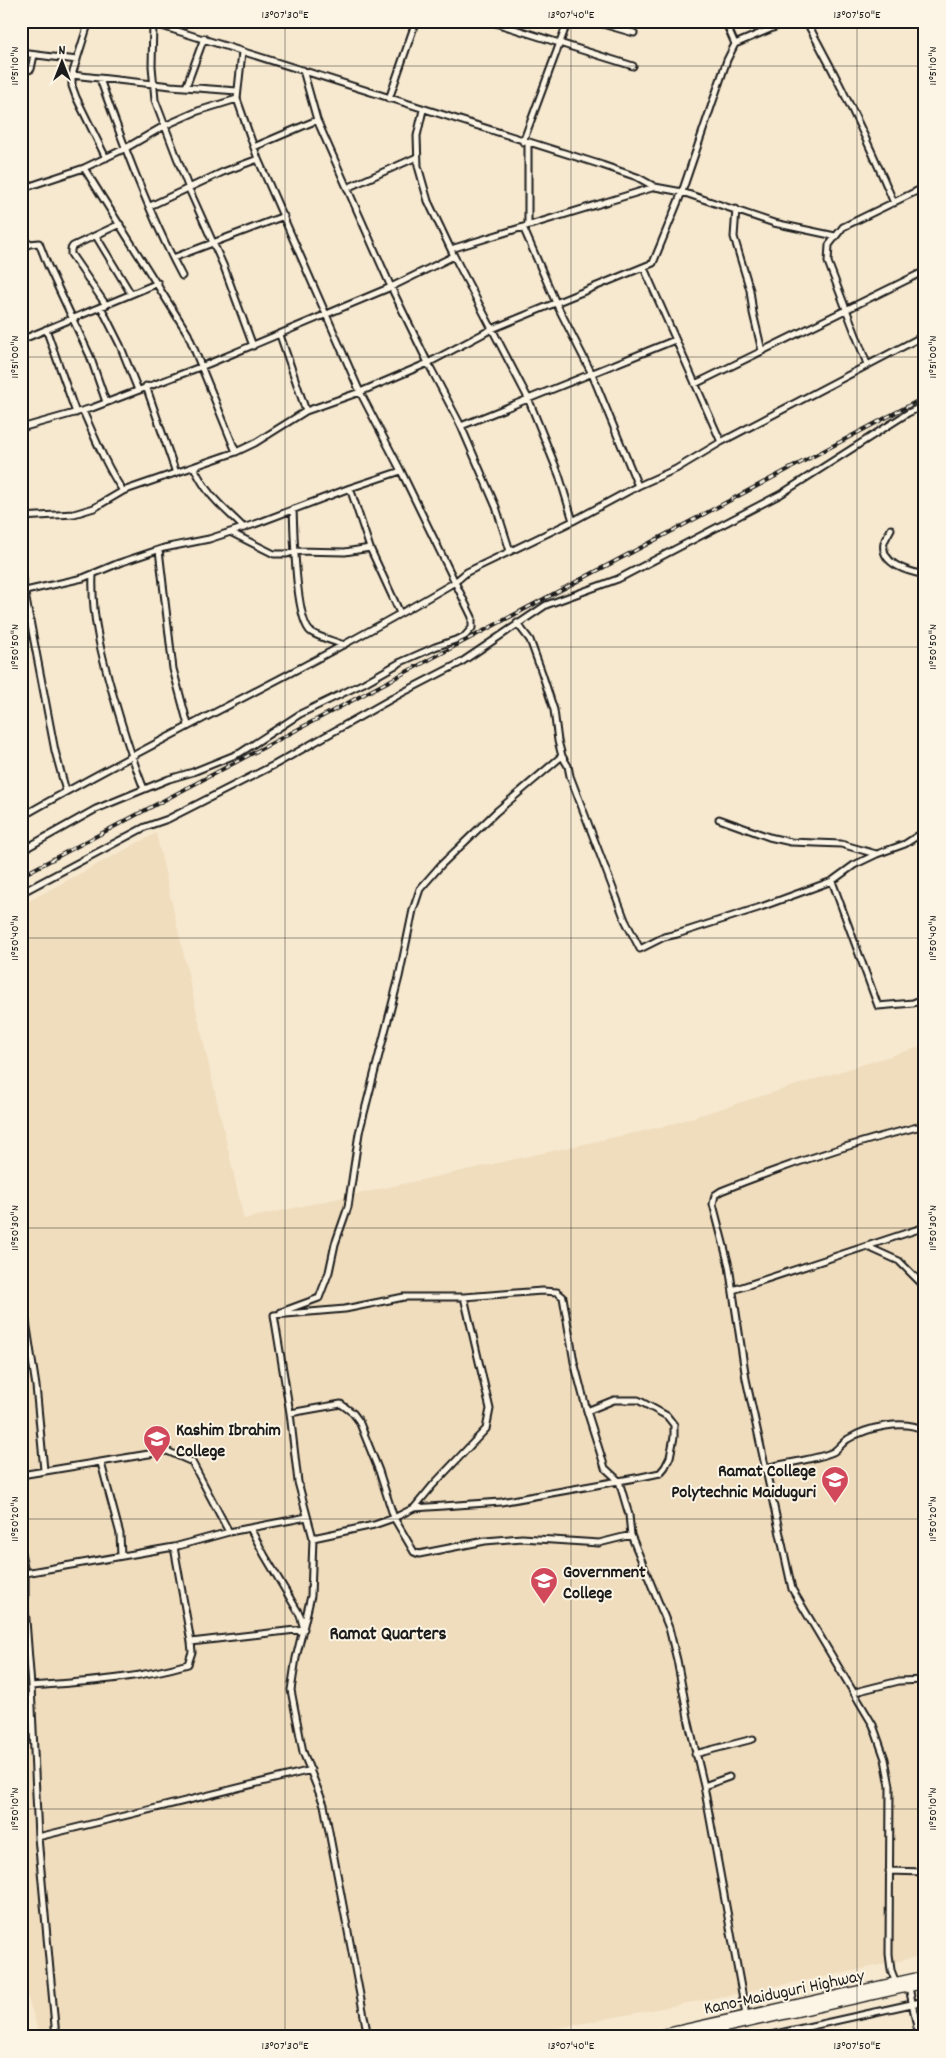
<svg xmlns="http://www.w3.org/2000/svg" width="946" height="2058" font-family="Dekko,sans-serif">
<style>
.built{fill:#f0ddbe}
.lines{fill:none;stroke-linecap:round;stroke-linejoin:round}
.minor-casing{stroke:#1c1c1c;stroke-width:9}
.trunk-casing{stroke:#1c1c1c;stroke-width:12}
.minor{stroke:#fcf5e5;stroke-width:5}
.trunk{stroke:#fcf5e5;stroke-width:9}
.rail-casing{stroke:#1c1c1c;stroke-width:4}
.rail{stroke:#fcf5e5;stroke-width:2;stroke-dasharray:5.5;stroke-linecap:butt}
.ticks{fill:none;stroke:#1c1c1c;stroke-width:1;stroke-opacity:0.45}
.labels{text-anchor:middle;stroke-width:4;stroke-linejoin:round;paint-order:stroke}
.poi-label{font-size:18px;font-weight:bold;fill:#1c1c1c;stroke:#fcf5e5;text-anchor:start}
.street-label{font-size:18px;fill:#1c1c1c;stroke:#fcf5e5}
.neighbourhood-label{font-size:19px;font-weight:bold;fill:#1c1c1c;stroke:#fcf5e5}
.neatline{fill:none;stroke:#1c1c1c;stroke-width:2}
.ticks-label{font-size:12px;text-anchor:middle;fill:#1c1c1c}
</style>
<rect width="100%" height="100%" fill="#f7e9d0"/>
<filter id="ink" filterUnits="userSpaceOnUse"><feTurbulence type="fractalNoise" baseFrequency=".02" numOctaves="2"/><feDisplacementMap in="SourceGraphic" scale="10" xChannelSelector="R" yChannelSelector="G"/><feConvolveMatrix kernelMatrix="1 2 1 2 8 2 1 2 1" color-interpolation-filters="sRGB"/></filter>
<g filter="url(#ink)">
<path class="built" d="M 156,833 L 244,1219 L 665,1126 L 925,1045 L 925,1955 L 844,1973 L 512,2037 L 40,2037 L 26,1992 L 21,1991 L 21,905 Z"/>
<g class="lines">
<defs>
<path id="minor" d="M 89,21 L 72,75 L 72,86 L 76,97 L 106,158
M 146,21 L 602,165 L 637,177 L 655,187 L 682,192 L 774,223 L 835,236
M 489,21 L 633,66
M 592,21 L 634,33
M 725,21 L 735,44
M 806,21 C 839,80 868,141 894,203
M 153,23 L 152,66 L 155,100 L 189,189 L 224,267 L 253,346
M 21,53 L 77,60
M 303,70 L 317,120 L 391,287 L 428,363 L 461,426 L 496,507 L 510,551
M 21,73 L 31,69 L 34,55
M 72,75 L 171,86 L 237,91
M 100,79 C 124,146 149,214 182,276
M 186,87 L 204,38
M 389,99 L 416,21
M 423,110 L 417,136 L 418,166 L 428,201 L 454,256 L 528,398 L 559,475 L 573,521
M 523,142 L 568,21
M 528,143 L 528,225
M 254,147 L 317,120
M 84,168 L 188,334 L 236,452
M 347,188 L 417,157
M 21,189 L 84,168 L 126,148 L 164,126 L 198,111 L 237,99
M 150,206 L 223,172 L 258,159
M 736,209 L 734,237 L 750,290 L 753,313 L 762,351
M 523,227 L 556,303 L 592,374 L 638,486
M 96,236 L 131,294
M 21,248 L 30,244 L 39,243 L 48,266 L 90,356 L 106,402
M 451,249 L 655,187
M 173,258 L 284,216
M 644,268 L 721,442
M 106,305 L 71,254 L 71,249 L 73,246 L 120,224
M 101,307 L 120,345 L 138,390
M 46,329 L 76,413
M 280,335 L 306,411
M 21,340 L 158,283
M 867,364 L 828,262 L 829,245 L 843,227 L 925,187
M 695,384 L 925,271
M 146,386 L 176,473
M 83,411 C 95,438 106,466 123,491
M 461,426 L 675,340
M 21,428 L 92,408 L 208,364 L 391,287 L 454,256
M 194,467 C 207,496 222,506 244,528
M 350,488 L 370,548 L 400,613
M 293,509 C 294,531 295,620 311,632 C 320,638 334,641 344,645
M 21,517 L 74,514 L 94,508 L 123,491 L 236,452 L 255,443 L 306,411 L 360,392 L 428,363 L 492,329 L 653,263 L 682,192 L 727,60 L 735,44 L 789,21
M 891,529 C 889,533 885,539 884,543 C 880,565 910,572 925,575
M 230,532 L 274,554 L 287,554 L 296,551 L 345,552 L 370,548
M 159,550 L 173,669 L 188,725
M 21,573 L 55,751 L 66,791
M 93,574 C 91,617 102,657 114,698 C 123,729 132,759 144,789
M 21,592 L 83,578 L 119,563 L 164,548 L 209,539 L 255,524 L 350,488 L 401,471
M 517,623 L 530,640 L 542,673 L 554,710 L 558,741 L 562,756 L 568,766 L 570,776 L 625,920 L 640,949 L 664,937 L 677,934 L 761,907 L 832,881 L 854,865 L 877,854 L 905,844 L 925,831
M 21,817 C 164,735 313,666 455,582 L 467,572 L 573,521 L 638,486 L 676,469 L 721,442 L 925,335
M 719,819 L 769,837 L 791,842 L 841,844 L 876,854
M 21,851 L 96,809 L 169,779 L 193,772 L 240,753 L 300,714 L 364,683 L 401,662 L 435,647 L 464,637 L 472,628 L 472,617 L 401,471 L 360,392 L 258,159 L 237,99 L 242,52
M 832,881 L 878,1006 L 913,1003 L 925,998
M 21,893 L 145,827 L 168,819 L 276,764 L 400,694 L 460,663 L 546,605 L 618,579 L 781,494 L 908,413 L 925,405
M 868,1247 L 899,1261 L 925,1287
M 733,1290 L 925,1227
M 21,1308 L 25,1315 L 36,1386 L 44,1470
M 281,1312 L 319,1298 L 329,1272 L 335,1244 L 348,1207 L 359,1133 L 399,977 L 413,910 L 420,889 L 441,865 L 496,812 L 562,756
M 274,1315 L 345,1309 L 404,1297 L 464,1297 L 542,1291 L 557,1292 L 563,1297 L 574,1362 L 587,1411 L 605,1468 L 619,1481 L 629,1515 L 631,1535 L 669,1628 L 677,1660 L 689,1723 L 704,1786 L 746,2015
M 274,1315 L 290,1413 L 298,1482 L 313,1538 L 311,1596 L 296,1658 L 291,1690 L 303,1752 L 324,1805 L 368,2037
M 290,1413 L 341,1404 L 353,1413 L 359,1421 L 379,1471 L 394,1518 L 414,1552 L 419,1554 L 485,1541 L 522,1538 L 599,1543 L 631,1535
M 101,1463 L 120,1534 L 121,1556
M 766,1470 L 769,1467 C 786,1463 818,1459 833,1452 C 838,1449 842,1443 848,1439 C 866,1428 905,1418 925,1431
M 21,1475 L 167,1451 L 192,1462 L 229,1532
M 414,1508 L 501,1502 L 641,1477 L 660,1473 L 665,1467 L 670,1457 L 674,1437 L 674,1425 L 667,1416 L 638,1400 L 614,1400 L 587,1411
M 313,1538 L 374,1525 L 394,1518 L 414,1508 L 433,1485 L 486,1429 L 490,1409 L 464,1297
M 21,1552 L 25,1573 L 25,1607 L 31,1686 L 38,1837 L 56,2037
M 25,1573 L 174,1547 L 229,1532 L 307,1517
M 191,1642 L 304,1629 L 300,1615 L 265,1556 L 250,1528
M 31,1686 C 83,1682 138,1679 188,1664 L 192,1652 L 191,1642 L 174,1547
M 855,1692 L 899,1681 L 925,1680
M 21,1700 L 31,1699
M 695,1754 L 753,1739
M 704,1786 L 729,1777
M 38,1837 L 311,1770
M 889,1871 L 925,1872
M 896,1983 L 891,1970 L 889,1954 L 890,1786 L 885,1759 L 873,1725 L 792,1589 L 746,1379 L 729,1266 L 713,1204 L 715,1195 L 721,1191 C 788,1164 855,1142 925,1125
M 909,1987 L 919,2037
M 762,2037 L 925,2001"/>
<path id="trunk" d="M 651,2037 L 925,1976
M 682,2037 L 925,1983"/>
</defs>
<use href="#minor" class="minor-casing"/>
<use href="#trunk" class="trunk-casing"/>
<use href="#minor" class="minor"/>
<use href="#trunk" class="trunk"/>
<defs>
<path id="rail" d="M 21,876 L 925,397"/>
</defs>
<use href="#rail" class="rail-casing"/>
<use href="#rail" class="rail"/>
</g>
</g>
<path class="ticks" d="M 285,21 L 285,2037M 571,21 L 571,2037M 857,21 L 857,2037M 21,66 L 925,66M 21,357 L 925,357M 21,647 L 925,647M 21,938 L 925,938M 21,1228 L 925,1228M 21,1519 L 925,1519M 21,1809 L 925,1809"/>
<defs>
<symbol id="school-pin" viewBox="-11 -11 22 30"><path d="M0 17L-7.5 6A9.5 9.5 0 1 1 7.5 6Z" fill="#d1495b" stroke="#fcf5e5"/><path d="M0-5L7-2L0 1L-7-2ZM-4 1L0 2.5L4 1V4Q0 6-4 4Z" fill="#fff"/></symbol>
</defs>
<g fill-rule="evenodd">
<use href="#school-pin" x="141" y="1423" width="32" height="43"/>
<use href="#school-pin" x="819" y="1464" width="32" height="43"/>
<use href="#school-pin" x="528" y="1565" width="32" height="43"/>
</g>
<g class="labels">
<g class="poi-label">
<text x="176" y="1435">Kashim Ibrahim<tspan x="176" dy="21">College</tspan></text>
<text x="816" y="1476" text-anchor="end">Ramat College<tspan x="816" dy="21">Polytechnic Maiduguri</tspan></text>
<text x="563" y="1577">Government<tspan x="563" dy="21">College</tspan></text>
</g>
<g class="street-label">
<text transform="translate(784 1991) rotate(-12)" y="6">Kano-Maiduguri Highway</text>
</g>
<g class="neighbourhood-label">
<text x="388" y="1639">Ramat Quarters</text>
</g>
</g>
<rect width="946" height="2058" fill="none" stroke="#fcf5e5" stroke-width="55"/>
<g transform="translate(62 62)" stroke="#fcf5e5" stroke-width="4" paint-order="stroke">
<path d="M0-4L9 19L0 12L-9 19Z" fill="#1c1c1c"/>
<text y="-8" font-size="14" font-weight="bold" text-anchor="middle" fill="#1c1c1c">N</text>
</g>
<rect x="28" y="28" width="890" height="2002" class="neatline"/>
<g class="ticks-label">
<text x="285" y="18">13°07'30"E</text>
<text x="571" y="18">13°07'40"E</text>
<text x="857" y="18">13°07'50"E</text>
<text transform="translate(14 66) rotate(-90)" y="4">11°51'10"N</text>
<text transform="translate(932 66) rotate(-90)" y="4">11°51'10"N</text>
<text transform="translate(14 357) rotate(-90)" y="4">11°51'00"N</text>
<text transform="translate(932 357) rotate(-90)" y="4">11°51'00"N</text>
<text transform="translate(14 647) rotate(-90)" y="4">11°50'50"N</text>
<text transform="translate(932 647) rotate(-90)" y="4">11°50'50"N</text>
<text transform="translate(14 938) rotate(-90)" y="4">11°50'40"N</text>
<text transform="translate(932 938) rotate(-90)" y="4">11°50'40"N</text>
<text transform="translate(14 1228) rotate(-90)" y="4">11°50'30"N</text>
<text transform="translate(932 1228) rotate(-90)" y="4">11°50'30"N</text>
<text transform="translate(14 1519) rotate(-90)" y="4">11°50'20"N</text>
<text transform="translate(932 1519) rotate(-90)" y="4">11°50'20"N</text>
<text transform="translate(14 1809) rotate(-90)" y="4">11°50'10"N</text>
<text transform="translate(932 1809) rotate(-90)" y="4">11°50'10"N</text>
<text x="285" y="2049">13°07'30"E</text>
<text x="571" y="2049">13°07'40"E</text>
<text x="857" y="2049">13°07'50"E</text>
</g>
</svg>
